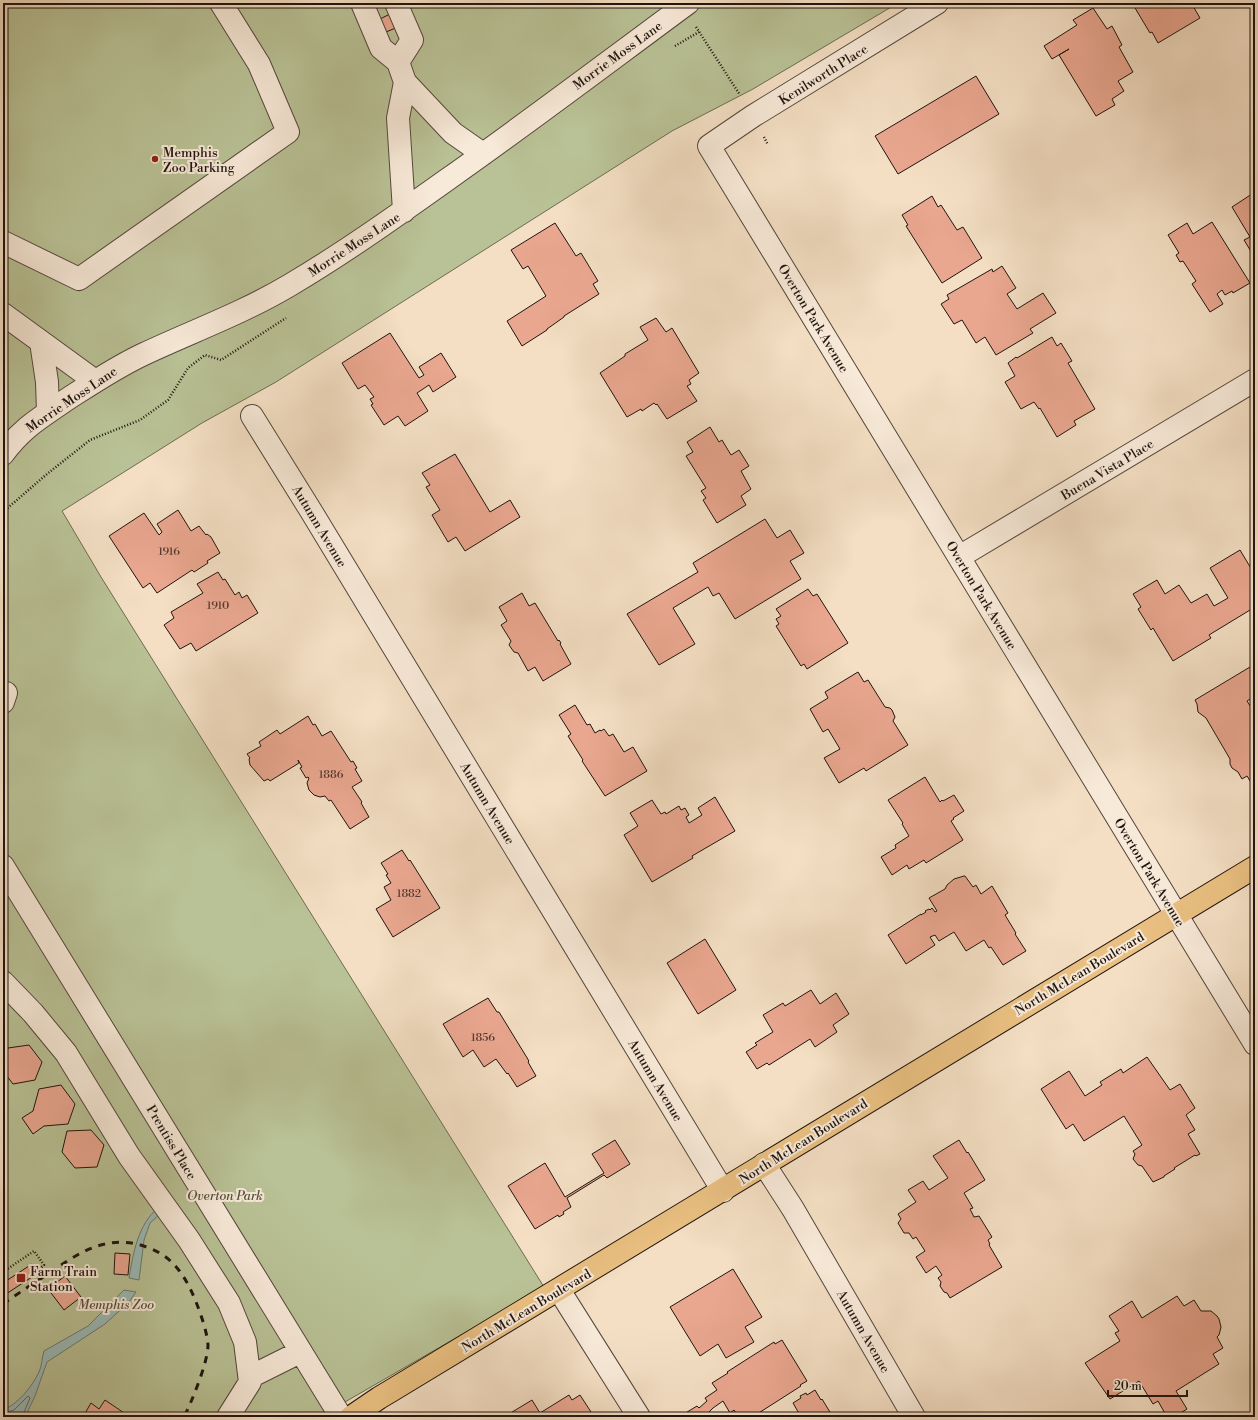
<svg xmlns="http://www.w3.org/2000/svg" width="1258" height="1420" font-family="'Libre Bodoni',serif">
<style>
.green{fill:#b9c296;stroke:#6c6b52}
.water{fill:#9cbcb8;stroke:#6a7974}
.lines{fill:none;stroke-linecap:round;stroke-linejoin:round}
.shore{stroke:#5e6864;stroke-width:1}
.building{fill:#eaa790;stroke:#1f140f}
.minor-casing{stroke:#54473c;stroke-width:24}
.major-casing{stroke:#1f140f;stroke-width:24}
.path{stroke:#1f140f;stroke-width:2.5;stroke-dasharray:1 2;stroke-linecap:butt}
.minor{stroke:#f8ead9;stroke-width:22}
.major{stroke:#eac082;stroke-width:22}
.rail{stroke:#1f140f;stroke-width:3;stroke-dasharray:7 7;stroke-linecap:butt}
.poi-dot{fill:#8f2418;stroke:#f8ead9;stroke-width:1.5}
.labels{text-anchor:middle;stroke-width:4;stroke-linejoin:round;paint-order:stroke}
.number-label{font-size:11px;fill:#52392f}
.street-label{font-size:13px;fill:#1f140f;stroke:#f8ead9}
.poi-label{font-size:13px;fill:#1f140f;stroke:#f8ead9;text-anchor:start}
.park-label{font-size:13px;font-style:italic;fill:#55513e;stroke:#f8ead9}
</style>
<rect width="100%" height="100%" fill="#f4dfc4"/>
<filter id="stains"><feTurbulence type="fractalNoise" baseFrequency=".005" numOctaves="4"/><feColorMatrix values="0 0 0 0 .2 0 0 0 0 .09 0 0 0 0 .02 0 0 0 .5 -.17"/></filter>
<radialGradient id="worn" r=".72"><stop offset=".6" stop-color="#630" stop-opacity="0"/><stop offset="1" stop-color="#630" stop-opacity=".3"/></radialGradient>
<path class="green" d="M 3,3 L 898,3 L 753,89 L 672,131 L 276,382 L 202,423 L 62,511 L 101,577 L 544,1287 L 319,1417 L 3,1417 Z"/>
<path class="water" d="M 158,1208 L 160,1214 L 150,1223 L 144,1240 L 139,1280 L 129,1278 C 133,1254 138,1224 158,1208 Z
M 124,1290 L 136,1292 L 129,1302 L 105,1324 L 47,1362 L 35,1396 L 25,1417 L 3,1417 L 3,1410 C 18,1404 32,1387 39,1372 C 42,1366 42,1357 44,1351 L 88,1326 Z"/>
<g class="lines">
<path class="shore" d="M 3,1413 L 14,1410 L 28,1396 L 30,1398 L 22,1417"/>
</g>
<path class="building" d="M 1132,3 L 1193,3 L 1194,6 L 1193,6 L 1200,18 L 1158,43 L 1152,32 L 1150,33 Z
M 1093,8 L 1107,29 L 1112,26 L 1122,45 L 1119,47 L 1133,72 L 1118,81 L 1124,91 L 1112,99 L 1115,105 L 1096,116 L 1059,55 L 1069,49 L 1052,59 L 1044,46 L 1077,25 L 1073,20 Z
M 392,13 L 398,27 L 386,32 L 380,19 Z
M 976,76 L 999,114 L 898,174 L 875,136 Z
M 1255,192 L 1255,258 L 1244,240 L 1250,237 L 1232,207 Z
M 932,196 L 938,207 L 941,205 L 957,230 L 963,227 L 982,258 L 942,283 L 906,226 L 908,225 L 902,215 Z
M 1212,222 L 1250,283 L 1233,293 L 1232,291 L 1225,295 L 1222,290 L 1217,294 L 1223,304 L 1210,312 L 1192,284 L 1196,281 L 1183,261 L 1180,262 L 1176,255 L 1179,253 L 1168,235 L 1187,223 L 1193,234 Z
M 555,223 L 576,256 L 581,253 L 598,281 L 593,284 L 599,294 L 564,316 L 564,317 L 547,329 L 547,330 L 522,346 L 507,321 L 546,296 L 528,266 L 523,269 L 511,250 Z
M 1002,266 L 1016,288 L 1007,294 L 1017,309 L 1043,293 L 1056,313 L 1030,329 L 1033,333 L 996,355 L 985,337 L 976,343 L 962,320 L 954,324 L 941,304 L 949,299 L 947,295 L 992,269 L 993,272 Z
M 656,318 L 666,332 L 672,328 L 699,373 L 689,380 L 691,384 L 687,386 L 697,401 L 667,419 L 657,404 L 656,405 L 654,403 L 642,411 L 641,409 L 627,417 L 600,373 L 625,356 L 625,354 L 648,340 L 640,327 Z
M 390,333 L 419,378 L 424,375 L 419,367 L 441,353 L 456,377 L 433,392 L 429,385 L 417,393 L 428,411 L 405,426 L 398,416 L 384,425 L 371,405 L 373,404 L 370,399 L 374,397 L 365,385 L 358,389 L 342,363 Z
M 1052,337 L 1057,346 L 1061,343 L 1072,361 L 1068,363 L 1095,409 L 1074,421 L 1076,425 L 1057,437 L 1040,408 L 1039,409 L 1034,402 L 1021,409 L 1005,382 L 1015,376 L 1008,363 L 1016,357 L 1017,358 Z
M 710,427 L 719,442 L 722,440 L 731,455 L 739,450 L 749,466 L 741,471 L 751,489 L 741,496 L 746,505 L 717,523 L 703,500 L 706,498 L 701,491 L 706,488 L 686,456 L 693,452 L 687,442 Z
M 455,454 L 490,512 L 510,500 L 520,517 L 465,551 L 456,537 L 448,542 L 432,515 L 440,510 L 426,487 L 430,485 L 422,473 Z
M 178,510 L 191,531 L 199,526 L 206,535 L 207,534 L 211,537 L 220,553 L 207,561 L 208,563 L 194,572 L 192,570 L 157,593 L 150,583 L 143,588 L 109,536 L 144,513 L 159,535 L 162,532 L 157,524 Z
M 765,519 L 777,538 L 790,530 L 804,553 L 790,561 L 801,579 L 735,619 L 719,593 L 713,596 L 708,587 L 673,608 L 695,644 L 659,665 L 627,614 L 698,572 L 693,563 Z
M 1240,550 L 1255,575 L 1255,607 L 1209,635 L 1211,638 L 1173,661 L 1153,628 L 1151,630 L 1138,609 L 1141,607 L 1133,594 L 1157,580 L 1165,594 L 1179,585 L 1191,603 L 1207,594 L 1214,606 L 1228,598 L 1210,568 Z
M 218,572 L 223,580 L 225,579 L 235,595 L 239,592 L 242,598 L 247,595 L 258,613 L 196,651 L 191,643 L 180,649 L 164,625 L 174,618 L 171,612 L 203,593 L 197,584 Z
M 808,589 L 813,596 L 817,594 L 848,643 L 807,669 L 804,664 L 801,666 L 776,626 L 779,624 L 776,619 L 781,616 L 776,609 Z
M 522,593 L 529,606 L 535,603 L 558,641 L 559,640 L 561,643 L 560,644 L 571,664 L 543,681 L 535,667 L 528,671 L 518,653 L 514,652 L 509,645 L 511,641 L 501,625 L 507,621 L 499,607 Z
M 1255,664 L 1255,696 L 1247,701 L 1254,712 L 1255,711 L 1255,789 L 1247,776 L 1242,779 L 1238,772 L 1232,768 L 1230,764 L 1230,759 L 1206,718 L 1198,712 L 1197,704 L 1195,700 Z
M 858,672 L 864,682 L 868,680 L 885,707 L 890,708 L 892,710 L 895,717 L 893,721 L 908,745 L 866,771 L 864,768 L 839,783 L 824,758 L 840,749 L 828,729 L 823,732 L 810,709 L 828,698 L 825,692 Z
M 575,705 L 587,725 L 590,724 L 595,733 L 600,730 L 601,731 L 604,729 L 609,736 L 613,734 L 624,752 L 633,747 L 647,771 L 605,796 L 582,761 L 583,760 L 568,736 L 571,734 L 559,715 Z
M 308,716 L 313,725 L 315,724 L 322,736 L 331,731 L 351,762 L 353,761 L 357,768 L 355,769 L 362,781 L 352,787 L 362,802 L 361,803 L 369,817 L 350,829 L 331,800 L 329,801 L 325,796 L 320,797 L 314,795 L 309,790 L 307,783 L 309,778 L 308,777 L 306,778 L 300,768 L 302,767 L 298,760 L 299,763 L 270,781 L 268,779 L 264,781 L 250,765 L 249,759 L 250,758 L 247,754 L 261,746 L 259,742 L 277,730 L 280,734 Z
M 925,777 L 940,802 L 942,800 L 943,801 L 954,795 L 964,811 L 953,818 L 954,819 L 951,821 L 963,840 L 926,863 L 924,860 L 909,869 L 907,865 L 892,875 L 881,857 L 896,848 L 895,845 L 909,836 L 902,824 L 903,823 L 888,800 Z
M 715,797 L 735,831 L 692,856 L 693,858 L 652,882 L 624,835 L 638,826 L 630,813 L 652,800 L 661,814 L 665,812 L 666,814 L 679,806 L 681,810 L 685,808 L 689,815 L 686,817 L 689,823 L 702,815 L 698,808 Z
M 402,850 L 409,861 L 410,860 L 440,908 L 393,937 L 376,909 L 391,900 L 384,887 L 391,883 L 386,875 L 388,874 L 381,863 Z
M 964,876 L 965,876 L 973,887 L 976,885 L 981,894 L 992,886 L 1008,913 L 1005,915 L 1016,933 L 1015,934 L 1026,951 L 1003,965 L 991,947 L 989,948 L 984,940 L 966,951 L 954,932 L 939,941 L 935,935 L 930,937 L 935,945 L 906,964 L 888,935 L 921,914 L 921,915 L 926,912 L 925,911 L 929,909 L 930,910 L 932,908 L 935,912 L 937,911 L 929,898 L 945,889 L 947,885 L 954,879 Z
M 705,939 L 736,990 L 698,1014 L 667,963 Z
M 811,990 L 820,1004 L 836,993 L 849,1014 L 833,1025 L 837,1032 L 815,1047 L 810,1039 L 769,1065 L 767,1063 L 757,1069 L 746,1052 L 757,1045 L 755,1043 L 773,1032 L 763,1015 L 783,1003 L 785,1006 Z
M 488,998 L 497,1012 L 499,1012 L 529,1061 L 528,1062 L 536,1076 L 517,1087 L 508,1073 L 507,1074 L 496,1059 L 484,1067 L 473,1050 L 463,1057 L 443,1024 Z
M 29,1045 L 42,1062 L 35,1080 L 13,1084 L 3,1071 L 3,1060 L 8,1048 Z
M 1147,1057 L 1170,1090 L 1180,1084 L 1195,1108 L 1186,1115 L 1195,1130 L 1188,1134 L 1200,1154 L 1196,1156 L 1195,1155 L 1174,1168 L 1175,1169 L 1164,1176 L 1164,1177 L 1153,1182 L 1142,1166 L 1138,1165 L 1133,1159 L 1135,1154 L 1133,1151 L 1142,1145 L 1124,1116 L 1084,1141 L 1073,1124 L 1066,1129 L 1041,1089 L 1069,1071 L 1085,1096 L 1102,1085 L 1100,1082 L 1121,1069 L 1123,1073 Z
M 61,1085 L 75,1104 L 68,1124 L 44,1126 L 33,1134 L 22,1118 L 33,1111 L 39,1089 Z
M 91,1130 L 104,1145 L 97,1167 L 75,1168 L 62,1152 L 67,1131 Z
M 615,1140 L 630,1164 L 607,1178 L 604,1175 L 567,1198 L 571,1207 L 563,1212 L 564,1214 L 559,1217 L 558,1215 L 535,1229 L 508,1186 L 545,1163 L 565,1197 L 604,1173 L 592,1154 Z
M 959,1140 L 967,1153 L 968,1152 L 985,1180 L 964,1193 L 973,1208 L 970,1209 L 974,1217 L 979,1216 L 992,1237 L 988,1240 L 990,1244 L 989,1245 L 1002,1267 L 950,1298 L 947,1293 L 944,1292 L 940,1286 L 941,1282 L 938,1278 L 942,1275 L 936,1266 L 926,1273 L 916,1257 L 925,1251 L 916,1237 L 913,1239 L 909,1233 L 904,1233 L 898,1223 L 901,1219 L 898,1214 L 916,1202 L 908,1190 L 923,1181 L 929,1190 L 948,1178 L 933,1156 Z
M 115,1253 L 130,1254 L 128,1275 L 114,1274 Z
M 32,1264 L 38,1273 L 3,1296 L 3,1283 Z
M 733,1269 L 762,1317 L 745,1327 L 754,1342 L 726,1358 L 718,1344 L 700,1356 L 670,1307 Z
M 65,1276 L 81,1297 L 64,1310 L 48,1289 Z
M 1177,1296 L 1184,1306 L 1194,1300 L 1201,1311 L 1211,1311 L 1217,1316 L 1219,1319 L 1221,1327 L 1219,1335 L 1217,1337 L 1223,1348 L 1213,1354 L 1219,1364 L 1176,1391 L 1187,1409 L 1174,1417 L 1167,1417 L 1158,1401 L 1153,1404 L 1139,1381 L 1110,1399 L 1085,1363 L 1120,1341 L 1115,1333 L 1119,1331 L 1109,1316 L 1132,1301 L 1142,1318 Z
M 782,1340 L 807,1381 L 800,1385 L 801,1386 L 754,1416 L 752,1414 L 748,1417 L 738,1417 L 734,1410 L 730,1413 L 723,1401 L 713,1408 L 704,1417 L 679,1417 L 697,1406 L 699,1408 L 707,1401 L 705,1398 L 717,1390 L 712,1383 L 728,1373 L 727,1372 L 774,1342 L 775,1344 Z
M 815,1390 L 821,1400 L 822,1399 L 833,1417 L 801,1417 L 793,1403 L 801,1398 L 800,1396 L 806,1393 L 807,1395 Z
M 569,1395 L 572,1400 L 580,1395 L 593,1415 L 590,1417 L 504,1417 L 532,1400 L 540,1413 Z
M 105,1400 L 130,1417 L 87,1417 L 84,1415 L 91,1403 L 99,1409 Z"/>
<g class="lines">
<defs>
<path id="minor" d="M 362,3 L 381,48 L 398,62 L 405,82 L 453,133 L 483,154
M 396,3 L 412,40 L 398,62
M 937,3 L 753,116 L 709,146 L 1255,1044
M 404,211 L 398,118 L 405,82
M 3,242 L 79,279 L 288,132 L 259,64 L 221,3
M 3,314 L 95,381
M 41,342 L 47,382 L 48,412
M 252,416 L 311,511 L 723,1191
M 3,454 C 22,428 40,418 66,400 C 91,384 116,367 144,354 C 193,331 243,313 290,285 C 344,253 396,216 448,179 C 529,122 608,62 688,3
M 959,557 L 1255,380
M 3,693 L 6,693 L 3,702
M 3,866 L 341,1417
M 3,982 L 33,1013 L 66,1053 L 129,1156 L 189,1240 L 229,1303 L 245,1342 L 250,1382 L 228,1417
M 764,1164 L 793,1209 L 914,1417
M 559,1290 L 639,1417
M 250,1377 L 300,1352"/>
<path id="major" d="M 351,1417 L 379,1398 C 672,1223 962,1043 1255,867"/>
</defs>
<use href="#minor" class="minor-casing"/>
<use href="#major" class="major-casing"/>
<path class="path" d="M 696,27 L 740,95
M 675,46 L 699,32
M 764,137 L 768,145
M 3,512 L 47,474 L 90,440 L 140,420 L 168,400 L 188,368 L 205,355 L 221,360 L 286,318
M 3,1272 L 34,1251 L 44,1265 L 37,1271"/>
<use href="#minor" class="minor"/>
<use href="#major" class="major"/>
<path class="rail" d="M 3,1304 C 19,1293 35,1282 51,1272 C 70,1259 88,1246 111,1243 C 124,1241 137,1243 149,1248 C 176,1258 188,1281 198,1307 C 202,1318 207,1332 208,1345 C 208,1362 192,1401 184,1417"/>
</g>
<g class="poi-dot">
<circle cx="155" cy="159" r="4"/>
<rect x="16" y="1273" width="10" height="10" rx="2"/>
</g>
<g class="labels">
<g class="number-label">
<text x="169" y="555">1916</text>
<text x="218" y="609">1910</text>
<text x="331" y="778">1886</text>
<text x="409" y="897">1882</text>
<text x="483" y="1041">1856</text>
</g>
<g class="street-label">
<text transform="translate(617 55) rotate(-36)" y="5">Morrie Moss Lane</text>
<text transform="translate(823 74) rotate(-32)" y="5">Kenilworth Place</text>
<text transform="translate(354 244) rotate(-33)" y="5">Morrie Moss Lane</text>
<text transform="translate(814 318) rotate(59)" y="5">Overton Park Avenue</text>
<text transform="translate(71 399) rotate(-34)" y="5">Morrie Moss Lane</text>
<text transform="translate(1107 469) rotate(-31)" y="5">Buena Vista Place</text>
<text transform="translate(320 526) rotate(59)" y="5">Autumn Avenue</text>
<text transform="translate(982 595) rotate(59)" y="5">Overton Park Avenue</text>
<text transform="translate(488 803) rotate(59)" y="5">Autumn Avenue</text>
<text transform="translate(1150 872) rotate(59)" y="5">Overton Park Avenue</text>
<text transform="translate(1079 973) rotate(-31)" y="5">North McLean Boulevard</text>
<text transform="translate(656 1080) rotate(59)" y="5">Autumn Avenue</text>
<text transform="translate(803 1141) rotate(-32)" y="5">North McLean Boulevard</text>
<text transform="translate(172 1142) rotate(59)" y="5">Prentiss Place</text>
<text transform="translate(526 1310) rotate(-31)" y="5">North McLean Boulevard</text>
<text transform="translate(864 1331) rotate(60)" y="5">Autumn Avenue</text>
</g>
<g class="poi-label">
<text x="163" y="157">Memphis<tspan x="163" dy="15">Zoo Parking</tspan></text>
<text x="30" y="1276">Farm Train<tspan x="30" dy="15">Station</tspan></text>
</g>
<g class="park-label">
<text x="225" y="1200">Overton Park</text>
<text x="116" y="1309">Memphis Zoo</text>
</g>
</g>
<rect width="1258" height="1420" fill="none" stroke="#f4dfc4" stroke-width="16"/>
<rect x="4" y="4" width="1250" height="1412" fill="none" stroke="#1f140f" stroke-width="2"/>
<rect x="8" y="8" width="1242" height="1404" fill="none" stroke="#1f140f"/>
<path d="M1108 1390v6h79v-6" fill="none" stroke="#1f140f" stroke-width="2"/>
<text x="1114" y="1390" font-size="12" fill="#1f140f" stroke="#f8ead9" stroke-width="3" paint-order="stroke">20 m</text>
<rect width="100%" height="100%" filter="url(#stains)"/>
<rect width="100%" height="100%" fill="url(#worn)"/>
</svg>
